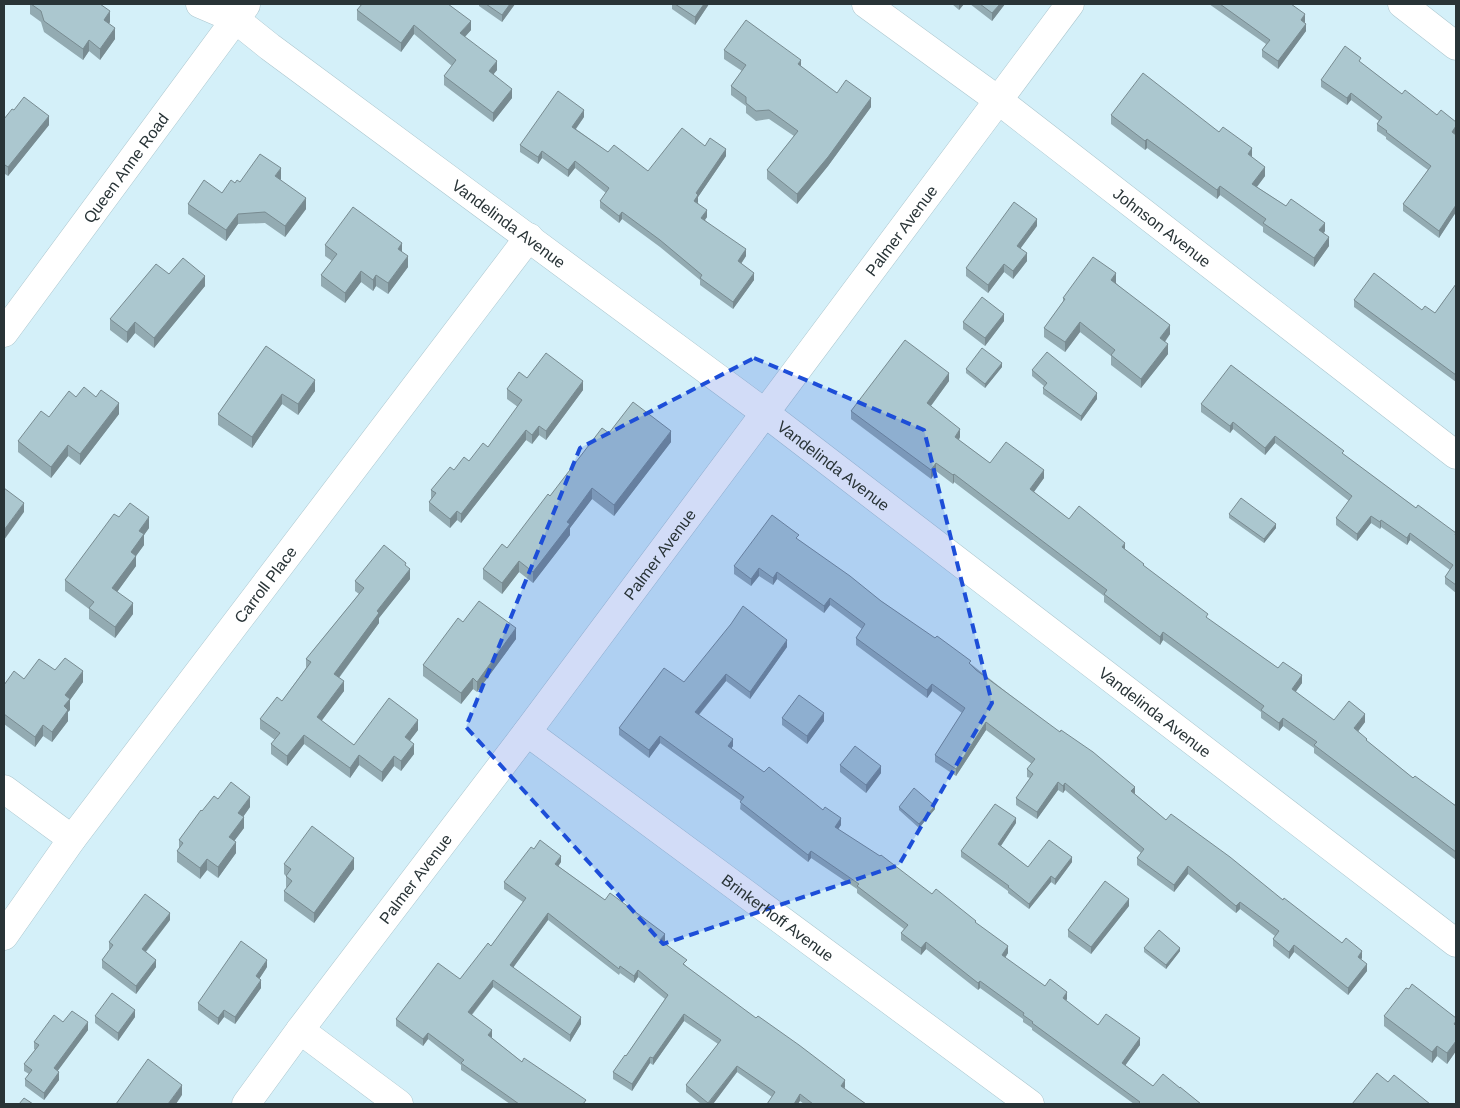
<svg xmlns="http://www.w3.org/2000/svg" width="1460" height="1108" font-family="Arial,sans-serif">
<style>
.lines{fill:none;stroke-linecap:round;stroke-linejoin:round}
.minor-casing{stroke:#acc7cf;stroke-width:29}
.minor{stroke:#fff;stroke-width:28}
.wall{fill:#93abb2}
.shaded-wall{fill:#788b91}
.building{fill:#abc7cf;stroke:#788b91}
.marked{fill:#1d4ed8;fill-opacity:0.2;stroke:#1d4ed8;stroke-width:4;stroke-dasharray:10 6;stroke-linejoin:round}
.labels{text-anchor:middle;stroke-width:4;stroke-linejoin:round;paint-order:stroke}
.street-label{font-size:16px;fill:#293437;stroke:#effafd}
</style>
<rect width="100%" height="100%" fill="#d4f0f9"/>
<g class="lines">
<defs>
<g id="minor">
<path id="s1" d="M 200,4 L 235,19 L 270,47 L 765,413 L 1456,943"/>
<path id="s2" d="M 866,4 L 998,100 L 1456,455"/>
<path d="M 1402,4 L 1456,46"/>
<path id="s3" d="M 4,333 L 246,5"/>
<path id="s4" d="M 527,732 L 1030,1104"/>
<path d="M 4,789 L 72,839"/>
<path id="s5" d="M 4,936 L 72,839 L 529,237"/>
<path d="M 300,1030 L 399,1104"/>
<path id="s6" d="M 246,1104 L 300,1030 L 527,732 L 1070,4"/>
</g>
</defs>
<use href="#minor" class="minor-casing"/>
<use href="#minor" class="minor"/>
</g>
<path class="wall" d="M 30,4 L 100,4 L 110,22 L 109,24 L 115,39 L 100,60 L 89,51 L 83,60 L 44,32 L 41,22 L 30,14 Z
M 479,4 L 515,4 L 502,22 L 479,6 Z
M 672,4 L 709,4 L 695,25 L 672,9 Z
M 952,4 L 964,4 L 959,10 Z
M 970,4 L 1005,4 L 992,21 Z
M 1209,4 L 1291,4 L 1305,22 L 1304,23 L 1306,31 L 1278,69 L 1262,57 L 1262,50 L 1266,44 Z
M 357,10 L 471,30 L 465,37 L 497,70 L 493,74 L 512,98 L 493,122 L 444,85 L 444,76 L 452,66 L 414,34 L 401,52 L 357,20 Z
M 724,50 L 801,67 L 837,93 L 871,107 L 828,166 L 797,204 L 767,179 L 767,170 L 794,136 L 769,119 L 756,121 L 746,113 L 746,106 L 731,95 L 731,86 L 742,71 L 724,59 Z
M 1361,63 L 1402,94 L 1437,115 L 1456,122 L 1456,133 L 1455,134 L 1456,135 L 1456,212 L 1439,238 L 1403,211 L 1403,204 L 1428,170 L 1386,139 L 1386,137 L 1377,131 L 1377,124 L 1379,121 L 1351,100 L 1347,105 L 1321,87 L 1321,80 Z
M 14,110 L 49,125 L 8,176 L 5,174 L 4,177 L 4,119 Z
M 1111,115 L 1219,132 L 1252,157 L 1265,176 L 1257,187 L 1325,231 L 1324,233 L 1329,246 L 1314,267 L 1263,232 L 1263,227 L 1220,195 L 1217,199 L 1147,148 L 1145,150 L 1111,124 Z
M 584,117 L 576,129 L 608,152 L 648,171 L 705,146 L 726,156 L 698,197 L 698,203 L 707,217 L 705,220 L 746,256 L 741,264 L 754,280 L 733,309 L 700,285 L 700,280 L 660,247 L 622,219 L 619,223 L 600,208 L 600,201 L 606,193 L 575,168 L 568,177 L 542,158 L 538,164 L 520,152 L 520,145 Z
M 281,179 L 280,180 L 306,209 L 285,237 L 265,223 L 238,224 L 226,241 L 188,214 L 188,204 L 222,193 L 235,183 Z
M 1037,226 L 1020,249 L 1027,261 L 1013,279 L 1004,272 L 988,293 L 966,276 L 966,268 Z
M 325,245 L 402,252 L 408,267 L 388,294 L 376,286 L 373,291 L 361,282 L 345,303 L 321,286 L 321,275 L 332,261 L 325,256 Z
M 169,274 L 205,286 L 154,348 L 135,333 L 127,343 L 110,330 L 110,319 Z
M 1116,283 L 1170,334 L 1165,342 L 1168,354 L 1141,388 L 1111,365 L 1111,356 L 1080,332 L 1065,352 L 1044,337 L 1044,328 L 1063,302 L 1063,298 Z
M 1456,284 L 1456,382 L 1354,307 L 1354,300 L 1422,310 L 1435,313 Z
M 1004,321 L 985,346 L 963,329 L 963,322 Z
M 266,346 L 315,391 L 298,415 L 282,404 L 252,448 L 218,425 L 218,414 Z
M 1002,367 L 985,388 L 966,373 L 966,369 Z
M 1032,370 L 1097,399 L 1081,421 L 1043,394 L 1043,388 L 1044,386 L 1032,376 Z
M 527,378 L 583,390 L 546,440 L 539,435 L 532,444 L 526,440 L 461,523 L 457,520 L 450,528 L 429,511 L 429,502 L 431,499 L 431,490 L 454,470 L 469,461 L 488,447 L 518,407 L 507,399 L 507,389 Z
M 949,381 L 931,406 L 960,437 L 959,440 L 990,463 L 1044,478 L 1034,492 L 1069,519 L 1125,550 L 1208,619 L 1278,668 L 1302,683 L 1295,692 L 1334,720 L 1365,722 L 1358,731 L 1367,741 L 1413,778 L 1456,806 L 1456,860 L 1314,753 L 1314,748 L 1283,726 L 1279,731 L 1261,718 L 1261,712 L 1163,640 L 1160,645 L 1104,602 L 1104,596 L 954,482 L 953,484 L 936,471 L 931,479 L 851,419 L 851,411 Z
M 76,397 L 119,414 L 80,465 L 68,456 L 51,478 L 18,452 L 18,441 Z
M 1201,404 L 1344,455 L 1416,508 L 1456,536 L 1456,593 L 1445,584 L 1445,577 L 1450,570 L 1410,540 L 1407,545 L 1381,527 L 1380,529 L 1371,523 L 1357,541 L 1336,525 L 1336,518 L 1349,501 L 1275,443 L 1265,455 L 1233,429 L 1230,433 L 1201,412 Z
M 609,433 L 671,442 L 614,516 L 592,499 L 570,528 L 570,535 L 533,583 L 519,572 L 502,594 L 483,579 L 483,569 L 507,548 L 550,496 Z
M 1229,514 L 1276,528 L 1264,543 L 1229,518 Z
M 119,517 L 149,528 L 144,535 L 144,545 L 136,556 L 136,566 L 117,592 L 133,614 L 115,638 L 89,619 L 89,609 L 65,591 L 65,580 Z
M 799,540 L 881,601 L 971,664 L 1135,794 L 1166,820 L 1283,900 L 1362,958 L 1361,959 L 1367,971 L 1348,995 L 1294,952 L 1289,959 L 1273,946 L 1273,939 L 1275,936 L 1240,909 L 1236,913 L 1188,874 L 1174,892 L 1137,865 L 1137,858 L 1141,853 L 1065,790 L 1063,793 L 1058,790 L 1037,819 L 1016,805 L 1016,798 L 1030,778 L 1027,777 L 1027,769 L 1032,764 L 986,730 L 956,776 L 935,762 L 935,755 L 962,713 L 932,691 L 927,698 L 856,645 L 856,638 L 862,629 L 830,605 L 824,613 L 777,579 L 773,585 L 759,576 L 751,586 L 734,574 L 734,566 Z
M 406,567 L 410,579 L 379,618 L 379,623 L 339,678 L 344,691 L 321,721 L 354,745 L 418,730 L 410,740 L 414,754 L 401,771 L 394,766 L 382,782 L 359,765 L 350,778 L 304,744 L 287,766 L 271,754 L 271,744 L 275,740 L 260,729 L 260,719 L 282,701 L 306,668 L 306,659 L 359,594 L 355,591 L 355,581 Z
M 463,622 L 516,639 L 477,692 L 473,689 L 461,704 L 423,676 L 423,665 Z
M 787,647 L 750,699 L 726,681 L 699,715 L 733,746 L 731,749 L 841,825 L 838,829 L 932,894 L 976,923 L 1008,953 L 1005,958 L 1045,986 L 1067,999 L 1066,1001 L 1098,1025 L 1140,1045 L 1125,1065 L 1153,1086 L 1180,1088 L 1201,1104 L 1134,1104 L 1032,1030 L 1032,1028 L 1023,1022 L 1023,1019 L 980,988 L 978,990 L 926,949 L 921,955 L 901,940 L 901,933 L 904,929 L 857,893 L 857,889 L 811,858 L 808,862 L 740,809 L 741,801 L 660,743 L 649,758 L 619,735 L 619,728 L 684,682 Z
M 55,670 L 83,682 L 70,700 L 70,710 L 68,712 L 68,721 L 52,742 L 43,736 L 35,747 L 4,724 L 4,685 L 24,679 Z
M 782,718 L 824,721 L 807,744 L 782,725 Z
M 840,765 L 881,773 L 866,793 L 840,772 Z
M 218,799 L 250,807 L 243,817 L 244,828 L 234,841 L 236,853 L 218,878 L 207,870 L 200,879 L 177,862 L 177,851 L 179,849 L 179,840 L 202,811 Z
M 899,807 L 935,809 L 919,828 L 899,810 Z
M 1016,823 L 1001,846 L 1028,867 L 1072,862 L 1055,885 L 1051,882 L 1029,909 L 1008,893 L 1008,891 L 961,857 L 961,851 Z
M 561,862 L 558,866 L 605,900 L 665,941 L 664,942 L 687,967 L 845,1087 L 844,1089 L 866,1104 L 804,1104 L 800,1101 L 772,1097 L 737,1072 L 713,1104 L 701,1104 L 686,1092 L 686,1085 L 718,1044 L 684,1021 L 653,1065 L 650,1063 L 632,1091 L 613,1079 L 613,1072 L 626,1056 L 665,999 L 638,977 L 634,983 L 620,973 L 619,975 L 548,920 L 513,967 L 581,1024 L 570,1042 L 493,987 L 472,1015 L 492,1037 L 492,1038 L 522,1062 L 586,1104 L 510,1104 L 461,1070 L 461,1065 L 428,1039 L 423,1046 L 396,1026 L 396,1019 L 460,979 L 491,946 L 523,902 L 504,889 L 504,882 Z
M 284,864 L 354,869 L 314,923 L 284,901 L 284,891 L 287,888 L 286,887 L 286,876 L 284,874 Z
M 1129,906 L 1091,954 L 1068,937 L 1068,930 Z
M 170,920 L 146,952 L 156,967 L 136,994 L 102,968 L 102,960 L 110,950 L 109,949 L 109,942 Z
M 1144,948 L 1180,951 L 1166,969 L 1144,952 Z
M 267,967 L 259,979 L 261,988 L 235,1024 L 224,1017 L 218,1025 L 198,1010 L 198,1003 Z
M 95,1016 L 135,1017 L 118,1041 L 95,1023 Z
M 1384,1016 L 1456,1018 L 1456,1051 L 1447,1064 L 1437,1056 L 1432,1063 L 1384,1026 Z
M 63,1022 L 88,1030 L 57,1071 L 59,1080 L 44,1100 L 25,1086 L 25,1079 L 29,1074 L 24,1071 L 24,1064 L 35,1050 L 34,1049 L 34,1042 Z"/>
<path class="shaded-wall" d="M 510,4 L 515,4 L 502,22 L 502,15 Z
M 704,4 L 709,4 L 695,25 L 695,17 Z
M 959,4 L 964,4 L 959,10 Z
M 1000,4 L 1005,4 L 992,21 L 992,13 Z
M 110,11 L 110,22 L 104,31 L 104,20 Z
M 1305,14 L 1305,22 L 1301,27 L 1301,20 Z
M 471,21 L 471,30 L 460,42 L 460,33 Z
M 1306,24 L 1306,31 L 1278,69 L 1278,61 Z
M 414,25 L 414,34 L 401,52 L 401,43 Z
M 115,28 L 115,39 L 100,60 L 100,49 Z
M 89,40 L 89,51 L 83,60 L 83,49 Z
M 801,60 L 801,69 L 798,64 Z
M 497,61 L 497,70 L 489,80 L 489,71 Z
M 512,89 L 512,98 L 493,122 L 493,113 Z
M 1351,93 L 1351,100 L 1347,105 L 1347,98 Z
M 871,98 L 871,107 L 828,166 L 797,204 L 797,194 Z
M 584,110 L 584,117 L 572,134 L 572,127 Z
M 49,116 L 49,125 L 8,176 L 8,167 Z
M 1456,126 L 1456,133 L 1452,139 L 1452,132 Z
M 1147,139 L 1147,148 L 1145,150 L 1145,141 Z
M 1252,148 L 1252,157 L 1248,154 Z
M 726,149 L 726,156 L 698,197 L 698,202 L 694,208 L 694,201 L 696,193 Z
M 542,151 L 542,158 L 538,164 L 538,157 Z
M 575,161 L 575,168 L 568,177 L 568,170 Z
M 5,165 L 5,174 L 4,177 L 4,167 Z
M 1265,167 L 1265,176 L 1252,193 L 1252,184 Z
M 281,168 L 281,179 L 275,187 L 275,176 Z
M 1220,186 L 1220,195 L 1217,199 L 1217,190 Z
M 306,198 L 306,209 L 285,237 L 285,226 Z
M 1456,205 L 1456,212 L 1439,238 L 1439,231 Z
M 707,210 L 707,217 L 701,225 L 701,218 Z
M 622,212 L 622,219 L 619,223 L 619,216 Z
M 238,214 L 238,224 L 226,241 L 226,230 Z
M 1037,219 L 1037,226 L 1017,253 L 1017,246 Z
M 1325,223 L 1325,231 L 1319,239 L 1319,230 Z
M 1329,237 L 1329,246 L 1314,267 L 1314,258 Z
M 402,243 L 402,254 L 398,249 Z
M 746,249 L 746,256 L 738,268 L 738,261 Z
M 1027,253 L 1027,261 L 1013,279 L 1013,271 Z
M 408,256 L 408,267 L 388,294 L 388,283 Z
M 1004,264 L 1004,272 L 988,293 L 988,285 Z
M 361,271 L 361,282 L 345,303 L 345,293 Z
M 754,273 L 754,280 L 733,309 L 733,302 Z
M 1116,273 L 1116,283 L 1111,289 L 1111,280 Z
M 376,275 L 376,286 L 373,291 L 373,280 Z
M 205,276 L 205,286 L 154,348 L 154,338 Z
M 1004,314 L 1004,321 L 985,346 L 985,338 Z
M 135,322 L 135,333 L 127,343 L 127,332 Z
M 1080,322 L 1080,332 L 1065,352 L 1065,342 Z
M 1170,325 L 1170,334 L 1160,348 L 1160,338 Z
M 1168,344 L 1168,354 L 1141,388 L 1141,379 Z
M 1002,363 L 1002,367 L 985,388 L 985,384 Z
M 949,373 L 949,381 L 927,411 L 927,403 Z
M 315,380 L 315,391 L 298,415 L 298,404 Z
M 583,381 L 583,390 L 546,440 L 546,431 Z
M 1097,393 L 1097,399 L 1081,421 L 1081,416 Z
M 282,394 L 282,404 L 252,448 L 252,437 Z
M 119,403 L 119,414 L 80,465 L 80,454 Z
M 1233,422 L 1233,429 L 1230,433 L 1230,426 Z
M 539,426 L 539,435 L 532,444 L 532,435 Z
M 960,429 L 960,437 L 955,445 L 955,437 Z
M 526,430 L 526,440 L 461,523 L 461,514 Z
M 671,431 L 671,442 L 614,516 L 614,505 Z
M 1275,436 L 1275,443 L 1265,455 L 1265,448 Z
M 68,445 L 68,456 L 51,478 L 51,467 Z
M 936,463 L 936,471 L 931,479 L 931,470 Z
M 1044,470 L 1044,478 L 1030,497 L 1030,489 Z
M 954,474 L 954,482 L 953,484 L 953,475 Z
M 592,488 L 592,499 L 570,528 L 570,535 L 533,583 L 533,572 L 567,522 Z
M 24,503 L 24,512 L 4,540 L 4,530 Z
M 457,511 L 457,520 L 450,528 L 450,519 Z
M 1371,516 L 1371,523 L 1357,541 L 1357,534 Z
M 149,517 L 149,528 L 144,535 L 144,545 L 136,556 L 136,566 L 112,599 L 112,588 L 131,552 L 139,531 Z
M 1381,520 L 1381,527 L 1380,529 L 1380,522 Z
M 1276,524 L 1276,528 L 1264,543 L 1264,539 Z
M 1410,533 L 1410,540 L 1407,545 L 1407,538 Z
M 1125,543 L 1125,551 L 1122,547 Z
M 519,561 L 519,572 L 502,594 L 502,583 Z
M 759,568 L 759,576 L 751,586 L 751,579 Z
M 410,569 L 410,579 L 379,618 L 379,623 L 334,684 L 334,674 L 377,611 Z
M 777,572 L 777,579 L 773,585 L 773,578 Z
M 830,598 L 830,605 L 824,613 L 824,606 Z
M 133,603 L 133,614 L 115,638 L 115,627 Z
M 516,628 L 516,639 L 477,692 L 477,682 Z
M 1163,632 L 1163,640 L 1160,645 L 1160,637 Z
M 787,640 L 787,647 L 750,699 L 750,692 Z
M 83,671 L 83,682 L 70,700 L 70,710 L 68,712 L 68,721 L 52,742 L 52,732 L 65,695 Z
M 726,674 L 726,681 L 695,719 L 695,712 Z
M 1302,675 L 1302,683 L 1292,697 L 1292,689 Z
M 473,678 L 473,689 L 461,704 L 461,693 Z
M 344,681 L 344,691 L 317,727 L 317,717 Z
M 932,684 L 932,691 L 927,698 L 927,690 Z
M 824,713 L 824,721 L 807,744 L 807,736 Z
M 1365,714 L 1365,722 L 1354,737 L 1354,728 Z
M 1283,718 L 1283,726 L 1279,731 L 1279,723 Z
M 418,720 L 418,730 L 405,747 L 405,737 Z
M 986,722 L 986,730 L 956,776 L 956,769 Z
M 43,725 L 43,736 L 35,747 L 35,737 Z
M 304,735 L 304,744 L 287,766 L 287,756 Z
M 660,736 L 660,743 L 649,758 L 649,750 Z
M 733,739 L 733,746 L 728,753 L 728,746 Z
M 414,744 L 414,754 L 401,771 L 401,761 Z
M 359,755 L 359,765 L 350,778 L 350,768 Z
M 394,756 L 394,766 L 382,782 L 382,772 Z
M 881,766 L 881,773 L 866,793 L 866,785 Z
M 1058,782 L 1058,790 L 1037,819 L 1037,812 Z
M 1065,783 L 1065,790 L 1063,793 L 1063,786 Z
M 1135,787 L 1135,794 L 1131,799 L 1131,791 Z
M 250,797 L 250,807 L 238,824 L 238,813 Z
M 935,806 L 935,809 L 919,828 L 919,824 Z
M 244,817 L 244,828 L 229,848 L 229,837 Z
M 841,818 L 841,825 L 835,834 L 835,827 Z
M 1016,818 L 1016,823 L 998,850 L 998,844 Z
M 236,842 L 236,853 L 218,878 L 218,867 Z
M 811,851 L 811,858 L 808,862 L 808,855 Z
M 561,856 L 561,862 L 555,871 L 555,864 Z
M 1072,857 L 1072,862 L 1055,885 L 1055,879 Z
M 354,858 L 354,869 L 314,923 L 314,913 Z
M 207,859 L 207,870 L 200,879 L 200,868 Z
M 1188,866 L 1188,874 L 1174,892 L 1174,885 Z
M 1051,876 L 1051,882 L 1029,909 L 1029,904 Z
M 1129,899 L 1129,906 L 1091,954 L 1091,947 Z
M 1240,902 L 1240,909 L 1236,913 L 1236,906 Z
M 170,913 L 170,920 L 142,956 L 142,949 Z
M 548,913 L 548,920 L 510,972 L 510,965 Z
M 665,934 L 665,941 L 660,946 L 660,940 Z
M 926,942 L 926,949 L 921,955 L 921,948 Z
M 1294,945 L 1294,952 L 1289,959 L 1289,952 Z
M 1008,946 L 1008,953 L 1002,962 L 1002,955 Z
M 1180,948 L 1180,951 L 1166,969 L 1166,965 Z
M 1362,951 L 1362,958 L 1358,964 L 1358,957 Z
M 156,960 L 156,967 L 136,994 L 136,986 Z
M 267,960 L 267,967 L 256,984 L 256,976 Z
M 1367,964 L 1367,971 L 1348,995 L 1348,988 Z
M 638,970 L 638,977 L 634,983 L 634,976 Z
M 261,980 L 261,988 L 235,1024 L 235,1017 Z
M 493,980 L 493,987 L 468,1019 L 468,1012 Z
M 980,981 L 980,988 L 978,990 L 978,983 Z
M 1067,992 L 1067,999 L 1063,1005 L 1063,998 Z
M 135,1010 L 135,1017 L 118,1041 L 118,1033 Z
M 224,1010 L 224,1017 L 218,1025 L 218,1018 Z
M 684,1014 L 684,1021 L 653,1065 L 653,1058 Z
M 581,1017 L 581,1024 L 570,1042 L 570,1035 Z
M 88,1022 L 88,1030 L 54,1076 L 54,1068 Z
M 492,1030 L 492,1037 L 488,1042 L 488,1035 Z
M 428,1033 L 428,1039 L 423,1046 L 423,1039 Z
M 1140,1038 L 1140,1045 L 1122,1070 L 1122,1063 Z
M 1456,1041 L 1456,1051 L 1447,1064 L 1447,1053 Z
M 1437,1046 L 1437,1056 L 1432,1063 L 1432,1052 Z
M 650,1057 L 650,1063 L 632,1091 L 632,1084 Z
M 737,1066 L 737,1072 L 713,1104 L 708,1104 Z
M 59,1072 L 59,1080 L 44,1100 L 44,1093 Z
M 845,1080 L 845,1087 L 841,1093 L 841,1086 Z
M 182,1085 L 182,1095 L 176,1104 L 168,1104 Z
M 800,1094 L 800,1101 L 798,1104 L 794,1104 Z"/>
<path class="building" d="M 31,4 L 100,4 L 110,11 L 104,20 L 115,28 L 100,49 L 89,40 L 83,49 L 44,21 L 41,11 Z
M 362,4 L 448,4 L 471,21 L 460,33 L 497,61 L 489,71 L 512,89 L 493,113 L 444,76 L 456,60 L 414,25 L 401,43 L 357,10 Z
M 486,4 L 510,4 L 502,15 Z
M 675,4 L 704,4 L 695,17 Z
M 980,4 L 1000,4 L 992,13 Z
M 1220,4 L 1291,4 L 1305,14 L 1301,20 L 1306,24 L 1278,61 L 1262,50 L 1270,40 Z
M 746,20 L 801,60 L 798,64 L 837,93 L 846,80 L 871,98 L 828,157 L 797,194 L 767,170 L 798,131 L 769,110 L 756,111 L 746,103 L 746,97 L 731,86 L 746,65 L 724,50 Z
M 1345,46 L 1361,58 L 1359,61 L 1402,94 L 1405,90 L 1437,115 L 1441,110 L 1456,122 L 1456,126 L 1452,132 L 1456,135 L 1456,205 L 1439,231 L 1403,204 L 1431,166 L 1386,132 L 1387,131 L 1377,124 L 1382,117 L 1351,93 L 1347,98 L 1321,80 Z
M 1143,73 L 1219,132 L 1223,127 L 1252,148 L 1248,154 L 1265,167 L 1252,184 L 1286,206 L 1291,199 L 1325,223 L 1319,230 L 1329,237 L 1314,258 L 1263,223 L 1266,219 L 1220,186 L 1217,190 L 1147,139 L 1145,141 L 1111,115 Z
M 558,91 L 584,110 L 572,127 L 608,152 L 614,145 L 648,171 L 682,128 L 705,146 L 710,138 L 726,149 L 696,193 L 698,195 L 694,201 L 707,210 L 701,218 L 746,249 L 738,261 L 754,273 L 733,302 L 700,278 L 702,275 L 660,240 L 622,212 L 619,216 L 600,201 L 609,188 L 575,161 L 568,170 L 542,151 L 538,157 L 520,145 Z
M 24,97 L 49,116 L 8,167 L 5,165 L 4,167 L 4,119 L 12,109 L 14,110 Z
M 260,154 L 281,168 L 275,176 L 306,198 L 285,226 L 265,212 L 238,214 L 226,230 L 188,204 L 204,180 L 222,193 L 231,180 L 235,183 L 237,180 L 240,182 Z
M 1014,202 L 1037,219 L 1017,246 L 1027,253 L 1013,271 L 1004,264 L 988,285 L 966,268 Z
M 353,207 L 402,243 L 398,249 L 408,256 L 388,283 L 376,275 L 373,280 L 361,271 L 345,293 L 321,275 L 337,254 L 325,245 Z
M 1093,257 L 1116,273 L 1111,280 L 1170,325 L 1160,338 L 1168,344 L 1141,379 L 1111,355 L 1115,350 L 1080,322 L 1065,342 L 1044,328 L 1065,299 L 1063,298 Z
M 183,258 L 205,276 L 154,338 L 135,322 L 127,332 L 110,319 L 156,264 L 169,274 Z
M 1374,273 L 1422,310 L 1425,306 L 1435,313 L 1456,284 L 1456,375 L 1354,300 Z
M 982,297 L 1004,314 L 985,338 L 963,322 Z
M 905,340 L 949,373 L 927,403 L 960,429 L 955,437 L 990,463 L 1006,442 L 1044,470 L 1030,489 L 1069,519 L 1079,506 L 1125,543 L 1122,547 L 1144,564 L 1143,565 L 1208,614 L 1206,617 L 1278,668 L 1283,662 L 1302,675 L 1292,689 L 1334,720 L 1349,701 L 1365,714 L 1354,728 L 1367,739 L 1366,740 L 1413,778 L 1415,776 L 1456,806 L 1456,852 L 1314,745 L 1317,742 L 1283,718 L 1279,723 L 1261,710 L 1264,706 L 1163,632 L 1160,637 L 1104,594 L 1107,590 L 954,474 L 953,475 L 936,463 L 931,470 L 851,411 Z
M 266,346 L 315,380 L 298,404 L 282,394 L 252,437 L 218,414 Z
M 982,348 L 1002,363 L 985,384 L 966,369 Z
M 1047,352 L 1097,393 L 1081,416 L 1043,388 L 1047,383 L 1032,370 Z
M 546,353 L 583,381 L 546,431 L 539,426 L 532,435 L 526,430 L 461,514 L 457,511 L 450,519 L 429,502 L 436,493 L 431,490 L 450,467 L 454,470 L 464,457 L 469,461 L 483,443 L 488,447 L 522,400 L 507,389 L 519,372 L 527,378 Z
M 1231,365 L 1344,451 L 1342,453 L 1416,508 L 1418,505 L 1456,533 L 1455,535 L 1456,536 L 1456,585 L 1445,577 L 1453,565 L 1410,533 L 1407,538 L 1381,520 L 1380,522 L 1371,516 L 1357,534 L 1336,518 L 1352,496 L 1275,436 L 1265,448 L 1233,422 L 1230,426 L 1201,404 Z
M 84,387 L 96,397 L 101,390 L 119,403 L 80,454 L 68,445 L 51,467 L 18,441 L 41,411 L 49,417 L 69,391 L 76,397 Z
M 633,402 L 671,431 L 614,505 L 592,488 L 567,522 L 570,524 L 533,572 L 519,561 L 502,583 L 483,569 L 502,544 L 507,548 L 548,494 L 550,496 L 602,428 L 609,433 Z
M 4,488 L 24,503 L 4,530 Z
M 1241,498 L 1276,524 L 1264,539 L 1229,514 Z
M 130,503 L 149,517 L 139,531 L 144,534 L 131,552 L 136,556 L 112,588 L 133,603 L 115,627 L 89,608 L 94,602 L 65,580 L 114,514 L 119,517 Z
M 772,515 L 799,535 L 796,538 L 850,576 L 881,601 L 935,638 L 937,636 L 971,661 L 969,663 L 976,670 L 1060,732 L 1061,730 L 1093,752 L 1135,787 L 1131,791 L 1166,820 L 1171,814 L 1230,857 L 1283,900 L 1284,898 L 1342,943 L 1346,938 L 1362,951 L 1358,957 L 1367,964 L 1348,988 L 1294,945 L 1289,952 L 1273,939 L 1279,931 L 1240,902 L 1236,906 L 1188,866 L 1174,885 L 1137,858 L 1144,849 L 1065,783 L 1063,786 L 1058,782 L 1037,812 L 1016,798 L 1033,774 L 1027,769 L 1035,759 L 986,722 L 956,769 L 935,755 L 965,708 L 932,684 L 927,690 L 856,638 L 865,624 L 830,598 L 824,606 L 777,572 L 773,578 L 759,568 L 751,579 L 734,566 Z
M 384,545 L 406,563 L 405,565 L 410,569 L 377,611 L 379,613 L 334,674 L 344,681 L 317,717 L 354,745 L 389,698 L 418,720 L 405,737 L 414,744 L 401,761 L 394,756 L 382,772 L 359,755 L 350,768 L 304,735 L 287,756 L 271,744 L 280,733 L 260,719 L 277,697 L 282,701 L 311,662 L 306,659 L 364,588 L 355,581 Z
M 479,601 L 516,628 L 477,682 L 473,678 L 461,693 L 423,665 L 458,618 L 463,622 Z
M 743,606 L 787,640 L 750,692 L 726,674 L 695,712 L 733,739 L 728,746 L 764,772 L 769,767 L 823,810 L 825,807 L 841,818 L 835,827 L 880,856 L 881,855 L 932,894 L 936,889 L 976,921 L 975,922 L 1008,946 L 1002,955 L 1045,986 L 1050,979 L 1067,992 L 1063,998 L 1098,1025 L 1106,1014 L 1140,1038 L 1122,1063 L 1153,1086 L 1163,1074 L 1180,1088 L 1180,1087 L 1201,1104 L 1138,1104 L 1140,1102 L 1032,1023 L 1033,1022 L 1023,1015 L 1024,1013 L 980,981 L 978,983 L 926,942 L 921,948 L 901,933 L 908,925 L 857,886 L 859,884 L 811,851 L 808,855 L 740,802 L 744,797 L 660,736 L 649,750 L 619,728 L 664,668 L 684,682 L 731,624 Z
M 65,658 L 83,671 L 65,695 L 70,699 L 64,706 L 68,710 L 52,732 L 43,725 L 35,737 L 4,714 L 4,685 L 14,671 L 24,679 L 39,659 L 55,670 Z
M 799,695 L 824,713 L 807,736 L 782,718 Z
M 855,746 L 881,766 L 866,785 L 840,765 Z
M 231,782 L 250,797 L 238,813 L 244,817 L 229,837 L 236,842 L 218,867 L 207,859 L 200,868 L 177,851 L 183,843 L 179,840 L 201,810 L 202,811 L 214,796 L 218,799 Z
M 914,788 L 935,806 L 919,824 L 899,807 Z
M 995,804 L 1016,818 L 998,844 L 1028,867 L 1049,840 L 1072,857 L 1055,879 L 1051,876 L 1029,904 L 1008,887 L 1009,886 L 961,851 Z
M 312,826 L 354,858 L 314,913 L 284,891 L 292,881 L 286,876 L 291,869 L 284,864 Z
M 540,840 L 561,856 L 555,864 L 605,900 L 610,893 L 665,934 L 660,940 L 687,960 L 683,964 L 756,1018 L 758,1016 L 799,1045 L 845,1080 L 841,1086 L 866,1104 L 813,1104 L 800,1094 L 794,1104 L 767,1104 L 775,1092 L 737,1066 L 708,1103 L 686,1085 L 721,1040 L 684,1014 L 653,1058 L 650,1057 L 632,1084 L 613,1072 L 625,1055 L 626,1056 L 668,995 L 638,970 L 634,976 L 620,966 L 619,969 L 548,913 L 510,965 L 581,1017 L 570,1035 L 493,980 L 468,1012 L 492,1030 L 488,1035 L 522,1062 L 524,1058 L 586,1100 L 583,1104 L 519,1104 L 461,1063 L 464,1060 L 428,1033 L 423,1039 L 396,1019 L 438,963 L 460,979 L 488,943 L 491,946 L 526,898 L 504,882 L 531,847 L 534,849 Z
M 1105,881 L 1129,899 L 1091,947 L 1068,930 Z
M 145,894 L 170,913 L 142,949 L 156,960 L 136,986 L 102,960 L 113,945 L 109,942 Z
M 1159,930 L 1180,948 L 1166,965 L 1144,948 Z
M 241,941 L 267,960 L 256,976 L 261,980 L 235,1017 L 224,1010 L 218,1018 L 198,1003 Z
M 1412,984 L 1456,1018 L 1456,1021 L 1454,1024 L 1456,1026 L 1456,1041 L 1447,1053 L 1437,1046 L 1432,1052 L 1384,1016 L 1406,988 L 1409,989 Z
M 112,993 L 135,1010 L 118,1033 L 95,1016 Z
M 72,1011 L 88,1022 L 54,1068 L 59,1072 L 44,1093 L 25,1079 L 32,1070 L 24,1064 L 39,1045 L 34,1042 L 54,1015 L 63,1022 Z
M 148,1059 L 182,1085 L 168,1104 L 116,1104 Z
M 1377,1073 L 1388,1082 L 1394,1075 L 1430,1104 L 1352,1104 Z
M 24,1098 L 33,1104 L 19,1104 Z"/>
<path class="marked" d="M 754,358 L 924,430 L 992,703 L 899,865 L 663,944 L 466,727 L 580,448 Z"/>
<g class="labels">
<g class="street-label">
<text dy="6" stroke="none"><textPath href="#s3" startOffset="205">Queen Anne Road</textPath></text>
<text dy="6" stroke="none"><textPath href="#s1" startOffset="380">Vandelinda Avenue</textPath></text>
<text dy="6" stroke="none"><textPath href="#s2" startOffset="371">Johnson Avenue</textPath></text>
<text dy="6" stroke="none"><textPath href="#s6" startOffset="1092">Palmer Avenue</textPath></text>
<text dy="6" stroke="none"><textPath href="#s1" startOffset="785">Vandelinda Avenue</textPath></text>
<text dy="6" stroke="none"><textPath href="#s6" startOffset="688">Palmer Avenue</textPath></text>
<text dy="6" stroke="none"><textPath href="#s5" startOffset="438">Carroll Place</textPath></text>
<text dy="6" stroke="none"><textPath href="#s1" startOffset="1190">Vandelinda Avenue</textPath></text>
<text dy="6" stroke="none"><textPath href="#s6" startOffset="282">Palmer Avenue</textPath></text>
<text dy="6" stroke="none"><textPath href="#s4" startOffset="312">Brinkerhoff Avenue</textPath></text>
</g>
</g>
<rect width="1460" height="1108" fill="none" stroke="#293437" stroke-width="10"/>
</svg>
